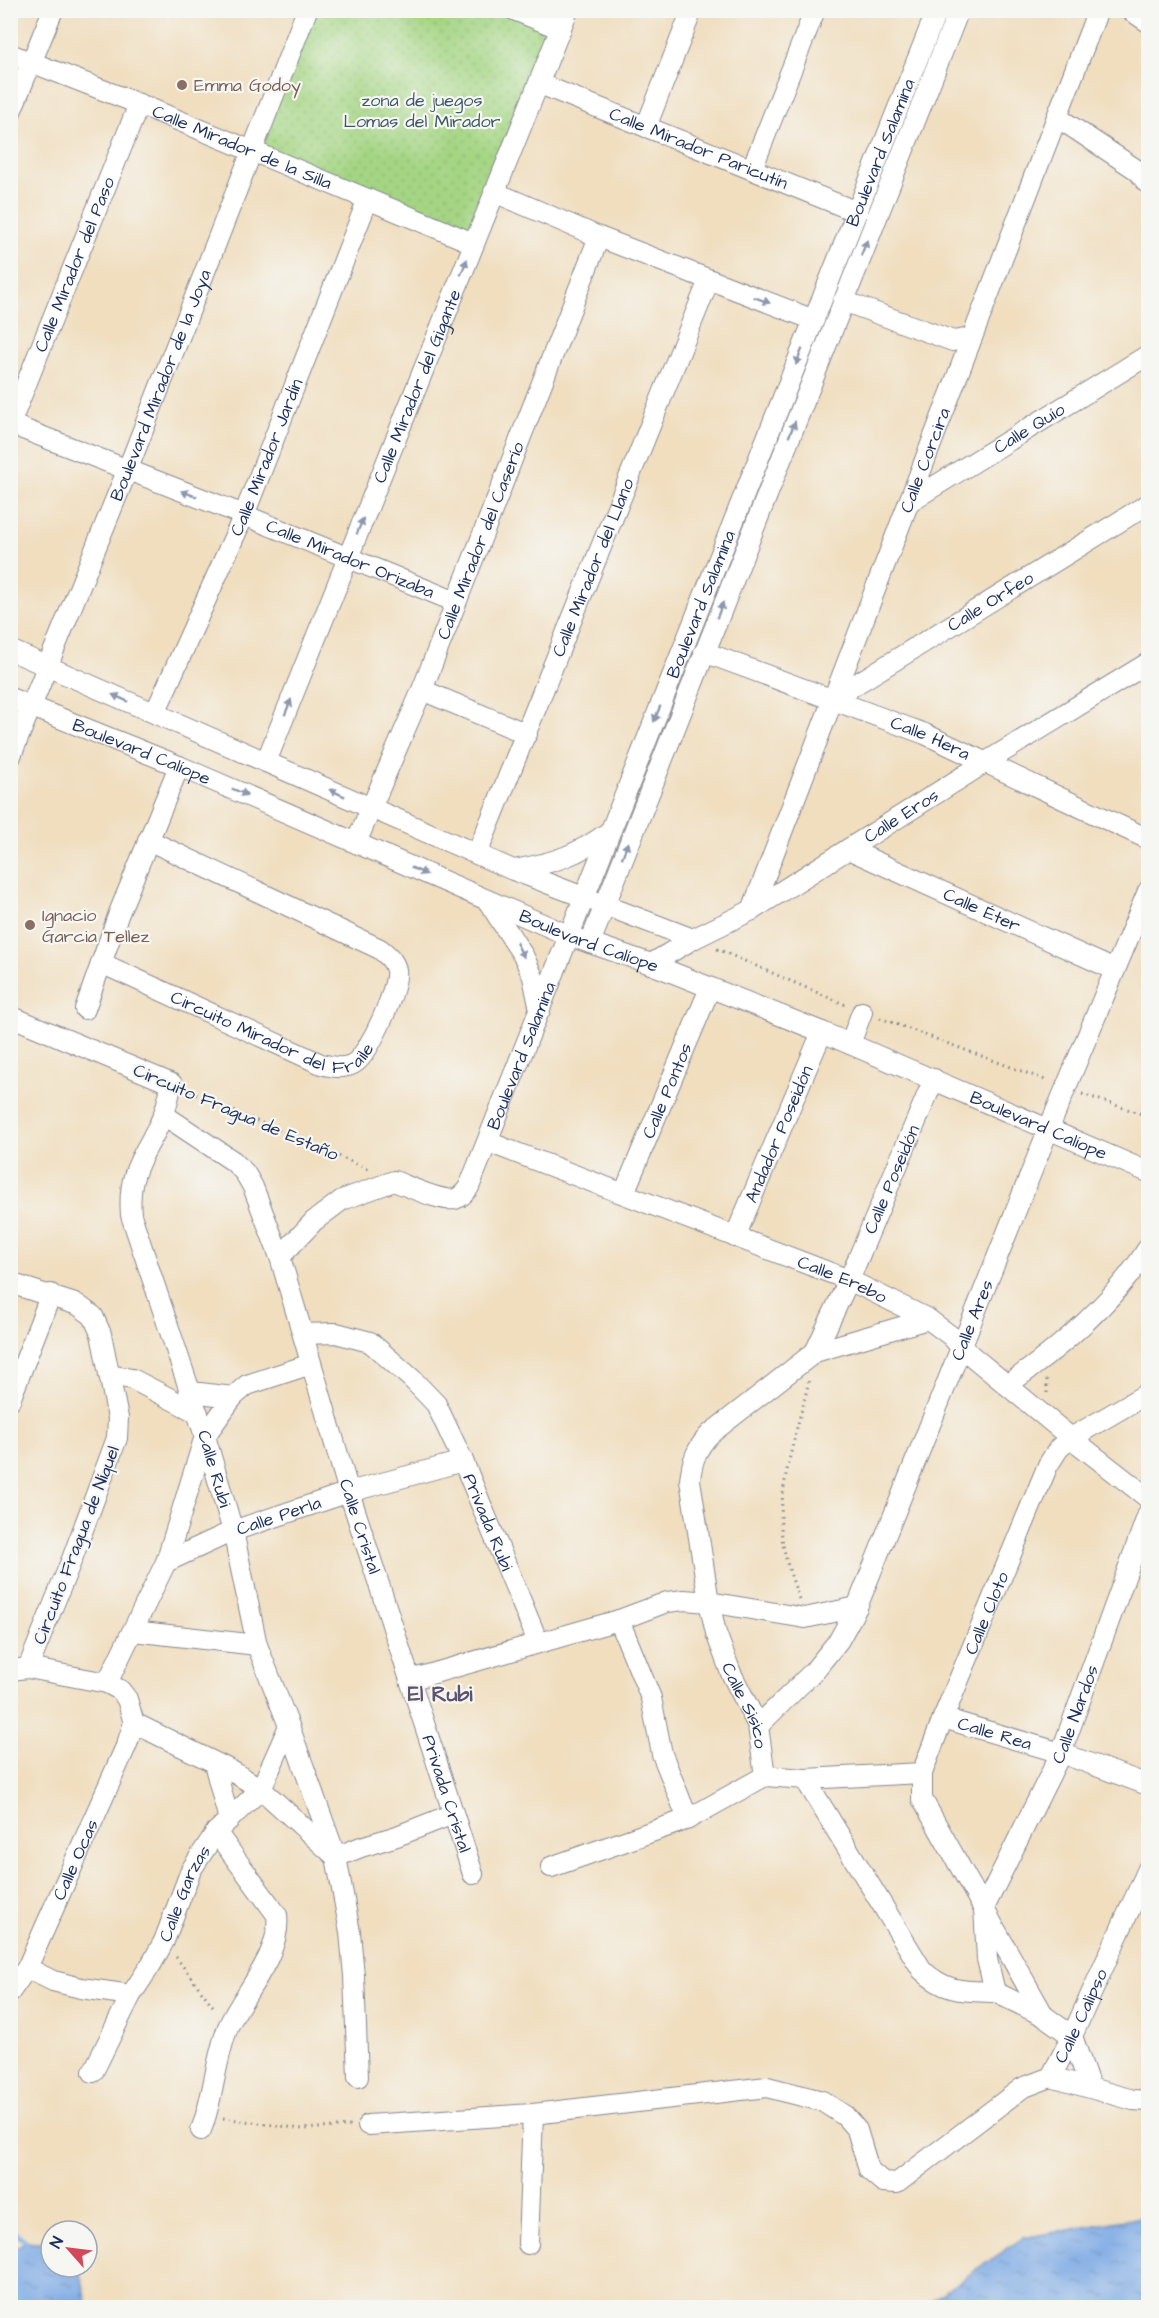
<svg xmlns="http://www.w3.org/2000/svg" width="1159" height="2318" font-family="'Architects Daughter',sans-serif">
<style>
.grass{fill:url(#grass-dots);stroke:#608270;stroke-width:1.5}
.water{fill:url(#water-ripples);stroke:#4b6ca1;stroke-width:1.5}
.lines{fill:none;stroke-linecap:round;stroke-linejoin:round}
.stream{stroke:#7ba9e4;stroke-width:5}
.minor-casing{stroke:#86868e;stroke-width:22}
.path{stroke:#86868e;stroke-width:3;stroke-dasharray:1.5 4.5;stroke-linecap:butt}
.minor{stroke:#fff;stroke-width:20}
.oneway{fill:#8d97ae}
.education-dot{fill:#8d6e63;stroke:#f6f6f2;stroke-width:2}
.labels{text-anchor:middle;stroke-width:4.5;stroke-linejoin:round;paint-order:stroke}
.education-label{font-size:18px;fill:#785e54;stroke:#f6f6f2;text-anchor:start}
.park-label{font-size:18px;fill:#3d5867;stroke:#f6f6f2}
.street-label{font-size:18px;fill:#1b2f5e;stroke:#f6f6f2}
.quarter-label{font-size:21px;font-weight:bold;fill:#5d536f;stroke:#f6f6f2}
</style>
<defs>
<pattern id="grass-dots" width="8" height="8" patternUnits="userSpaceOnUse" patternTransform="scale(1.5)"><rect width="8" height="8" fill="#a4d583"/><path d="M2 2h.1M6 6h.1" fill="none" stroke="#8db774" stroke-width="1.8" stroke-linecap="round"/></pattern>
<pattern id="water-ripples" width="26" height="14" patternUnits="userSpaceOnUse" patternTransform="scale(1.5)"><rect width="26" height="14" fill="#7ba9e4"/><path d="M2 4q2-2 4 0t4 0M15 11q2-2 4 0t4 0" fill="none" stroke="#648abc"/></pattern>
</defs>
<rect width="100%" height="100%" fill="#f6f6f2"/>
<filter id="ink" filterUnits="userSpaceOnUse"><feTurbulence type="fractalNoise" baseFrequency=".0167" numOctaves="2"/><feDisplacementMap in="SourceGraphic" scale="12" xChannelSelector="R" yChannelSelector="G"/><feConvolveMatrix kernelMatrix="1 2 1 2 8 2 1 2 1" color-interpolation-filters="sRGB"/></filter>
<filter id="wash" filterUnits="userSpaceOnUse"><feTurbulence type="fractalNoise" baseFrequency=".008" numOctaves="4" result="noise"/><feDisplacementMap in="SourceGraphic" scale="24" xChannelSelector="R" yChannelSelector="G"/><feGaussianBlur stdDeviation="1.35" result="paint"/><feColorMatrix in="noise" values="0 0 0 0 0 0 0 0 0 0 0 0 0 0 0 0 0 1.4 0 .05"/><feComposite in="paint" operator="in"/></filter>
<g filter="url(#wash)">
<rect width="100%" height="100%" fill="#f0debf"/>
<path class="grass" d="M 304,11 L 522,11 L 563,27 L 478,240 L 252,149 Z"/>
<path class="water" d="M 1148,2216 L 1148,2307 L 922,2307 L 1023,2238 Z
M 26,2241 L 51,2243 L 51,2267 L 79,2267 L 88,2307 L 11,2307 L 11,2251 Z"/>
<g class="lines">
<path class="stream" d="M 10,2229 L 26,2241"/>
</g>
</g>
<g filter="url(#ink)">
<g class="lines">
<defs>
<g id="minor">
<path d="M 514,10 L 561,29"/>
<path d="M 1130,10 L 1148,22"/>
<path id="s1" d="M 10,54 L 139,104 L 473,243"/>
<path id="s2" d="M 540,84 L 857,212"/>
<path d="M 10,114 L 53,10"/>
<path d="M 1057,117 L 1137,170 L 1148,184"/>
<path d="M 646,127 L 692,10"/>
<path d="M 752,169 L 815,10"/>
<path d="M 494,192 L 599,237 L 814,320"/>
<path d="M 843,301 L 953,341 L 971,338"/>
<path id="s3" d="M 10,424 L 244,515 L 456,602"/>
<path id="s4" d="M 10,424 L 139,104"/>
<path id="s5" d="M 909,502 L 1148,355"/>
<path d="M 10,650 L 513,870 L 693,939"/>
<path id="s6" d="M 704,652 L 925,734 L 1148,839"/>
<path d="M 422,690 L 527,734"/>
<path id="s7" d="M 10,698 L 179,766 L 570,936 L 651,964 L 822,1032 L 1148,1172"/>
<path id="s8" d="M 832,699 L 1148,504"/>
<path id="s9" d="M 155,713 L 244,515 L 368,199"/>
<path id="s10" d="M 10,758 L 127,471 L 307,10"/>
<path id="s11" d="M 266,762 L 568,10"/>
<path id="s12" d="M 356,843 L 422,690 L 599,237"/>
<path id="s13" d="M 848,849 L 1115,970"/>
<path id="s14" d="M 477,854 L 709,280"/>
<path d="M 514,870 C 554,863 578,855 610,831"/>
<path d="M 488,901 L 524,957 L 533,977 L 540,1010"/>
<path id="s15" d="M 752,910 L 1098,10"/>
<path d="M 590,943 L 959,10"/>
<path id="s16" d="M 101,963 L 321,1064 C 333,1067 346,1070 356,1062 C 370,1051 399,988 396,970 C 394,960 387,955 380,949 L 148,840"/>
<path id="s17" d="M 651,964 L 693,939 L 752,910 L 986,762 L 1148,663"/>
<path d="M 85,1009 L 119,913 L 179,766"/>
<path id="s18" d="M 10,1016 L 172,1084 C 169,1094 167,1106 163,1116 C 146,1155 127,1168 131,1215 L 205,1436 L 233,1531 L 257,1645 L 289,1726 L 336,1857 L 350,1932 L 354,1976 L 358,2077"/>
<path d="M 850,1044 L 862,1012"/>
<path id="s19" d="M 164,1115 L 233,1161 L 245,1173 L 253,1187 L 280,1257 L 349,1492 L 473,1874"/>
<path id="s20" d="M 488,1142 L 849,1280 L 928,1319 L 951,1336 L 962,1348 L 1071,1438 L 1148,1498"/>
<path id="s21" d="M 624,1193 L 710,988"/>
<path id="s22" d="M 735,1237 L 822,1032"/>
<path id="s23" d="M 280,1257 L 314,1221 L 342,1200 L 394,1181 C 408,1186 441,1202 455,1199 C 462,1197 465,1192 469,1187 L 937,10"/>
<path d="M 10,1283 L 78,1305 L 93,1316 L 101,1334 L 118,1418 L 117,1438 L 72,1559 L 28,1668"/>
<path id="s24" d="M 928,1319 L 815,1352 L 710,1434 C 697,1448 692,1460 690,1480 L 709,1602 L 716,1633 L 731,1673 L 758,1726 L 765,1776 L 805,1779 L 922,1970 C 946,1993 964,1991 995,1992"/>
<path id="s25" d="M 303,1334 L 336,1333 L 370,1342 L 412,1379 L 436,1404 L 463,1461 L 538,1642"/>
<path id="s26" d="M 815,1352 L 849,1280 L 934,1079"/>
<path d="M 109,1375 L 132,1379 L 198,1413"/>
<path d="M 1007,1385 C 1057,1351 1116,1300 1148,1248"/>
<path d="M 191,1392 L 233,1397"/>
<path d="M 10,1400 L 51,1294"/>
<path id="s27" d="M 166,1562 L 233,1531 L 349,1492 L 463,1461"/>
<path d="M 619,1620 L 651,1698 L 662,1754 L 688,1819"/>
<path d="M 133,1631 L 257,1645"/>
<path d="M 10,1670 L 28,1668 L 107,1683 L 120,1690 L 127,1699 L 134,1723 L 230,1770 L 261,1789 L 334,1855"/>
<path d="M 410,1680 L 619,1620 L 667,1602 L 684,1600 L 709,1602 L 805,1618 L 857,1607"/>
<path d="M 107,1683 L 166,1562 L 205,1436 L 233,1397 L 247,1385 L 311,1364"/>
<path id="s28" d="M 943,1718 L 1061,1753 L 1148,1785"/>
<path id="s29" d="M 758,1726 L 814,1671 L 839,1640 L 857,1607 L 1049,1128 L 1148,891"/>
<path d="M 214,1763 L 229,1820"/>
<path d="M 805,1779 L 922,1773"/>
<path d="M 336,1857 L 361,1847 L 397,1836 L 453,1814"/>
<path d="M 551,1867 L 688,1819 L 765,1776"/>
<path d="M 27,1968 L 53,1981 L 81,1988 L 131,1995"/>
<path id="s30" d="M 10,1992 L 27,1968 L 127,1744 L 134,1723"/>
<path id="s31" d="M 1044,2016 L 995,1992 L 987,1959 L 984,1908 L 1061,1753 L 1148,1514"/>
<path id="s32" d="M 93,2072 L 131,1995 L 152,1963 L 164,1941 L 191,1870 L 216,1832 L 261,1789 L 289,1726"/>
<path d="M 1051,2077 L 1133,2100 L 1148,2101"/>
<path id="s33" d="M 1090,2087 L 1072,2036 L 1044,2016 L 922,1799 L 922,1773 L 943,1718 L 1048,1465 L 1059,1448 L 1071,1438 L 1148,1393"/>
<path id="s34" d="M 368,2125 L 533,2114 L 767,2087 L 822,2101 L 845,2116 L 857,2130 L 869,2170 L 883,2182 L 897,2183 L 1022,2088 L 1051,2077 L 1072,2036 L 1148,1869"/>
<path d="M 201,2130 C 214,2097 215,2060 228,2027 C 243,1993 282,1954 277,1915 L 216,1832"/>
<path d="M 528,2244 L 533,2114"/>
</g>
</defs>
<use href="#minor" class="minor-casing"/>
<path class="path" d="M 717,949 L 846,1005
M 880,1018 L 1048,1081
M 190,1092 L 368,1169
M 1082,1094 L 1148,1116
M 1047,1393 L 1047,1378
M 799,1599 C 790,1573 780,1546 781,1518 C 782,1475 799,1423 809,1381
M 176,1957 L 215,2009
M 223,2118 L 302,2129 L 351,2126"/>
<use href="#minor" class="minor"/>
</g>
<defs><path id="oneway-solid" d="M-6-.8H1V-3.2L6.5 0L1 3.2V.8H-6Z" transform="scale(1.5)"/></defs>
<g class="oneway">
<use href="#oneway-solid" transform="translate(864 248) rotate(-68)"/>
<use href="#oneway-solid" transform="translate(464 267) rotate(-68)"/>
<use href="#oneway-solid" transform="translate(762 300) rotate(21)"/>
<use href="#oneway-solid" transform="translate(799 357) rotate(112)"/>
<use href="#oneway-solid" transform="translate(792 429) rotate(-68)"/>
<use href="#oneway-solid" transform="translate(189 494) rotate(-159)"/>
<use href="#oneway-solid" transform="translate(360 526) rotate(-68)"/>
<use href="#oneway-solid" transform="translate(720 610) rotate(-68)"/>
<use href="#oneway-solid" transform="translate(120 698) rotate(-156)"/>
<use href="#oneway-solid" transform="translate(288 707) rotate(-68)"/>
<use href="#oneway-solid" transform="translate(657 714) rotate(112)"/>
<use href="#oneway-solid" transform="translate(240 792) rotate(23)"/>
<use href="#oneway-solid" transform="translate(337 793) rotate(-156)"/>
<use href="#oneway-solid" transform="translate(625 850) rotate(-69)"/>
<use href="#oneway-solid" transform="translate(419 871) rotate(24)"/>
<use href="#oneway-solid" transform="translate(520 950) rotate(62)"/>
</g>
</g>
<g class="education-dot">
<circle cx="182" cy="85" r="6"/>
<circle cx="30" cy="925" r="6"/>
</g>
<g class="labels">
<g class="education-label">
<text x="194" y="91">Emma Godoy</text>
<text x="42" y="921">Ignacio<tspan x="42" dy="21">Garcia Tellez</tspan></text>
</g>
<g class="park-label">
<text x="422" y="106">zona de juegos<tspan x="422" dy="21">Lomas del Mirador</tspan></text>
</g>
<g class="street-label">
<text dy="6" stroke="none"><textPath href="#s1" startOffset="250">Calle Mirador de la Silla</textPath></text>
<text dy="6" stroke="none"><textPath href="#s2" startOffset="171">Calle Mirador Paricutín</textPath></text>
<text dy="6" stroke="none"><textPath href="#s23" startOffset="1336">Boulevard Salamina</textPath></text>
<text dy="6" stroke="none"><textPath href="#s4" startOffset="172">Calle Mirador del Paso</textPath></text>
<text dy="6" stroke="none"><textPath href="#s10" startOffset="402">Boulevard Mirador de la Joya</textPath></text>
<text dy="6" stroke="none"><textPath href="#s11" startOffset="405">Calle Mirador del Gigante</textPath></text>
<text dy="6" stroke="none"><textPath href="#s5" startOffset="141">Calle Quío</textPath></text>
<text dy="6" stroke="none"><textPath href="#s9" startOffset="279">Calle Mirador Jardín</textPath></text>
<text dy="6" stroke="none"><textPath href="#s15" startOffset="482">Calle Corcira</textPath></text>
<text dy="6" stroke="none"><textPath href="#s12" startOffset="327">Calle Mirador del Caserío</textPath></text>
<text dy="6" stroke="none"><textPath href="#s3" startOffset="366">Calle Mirador Orizaba</textPath></text>
<text dy="6" stroke="none"><textPath href="#s14" startOffset="309">Calle Mirador del Llano</textPath></text>
<text dy="6" stroke="none"><textPath href="#s8" startOffset="186">Calle Orfeo</textPath></text>
<text dy="6" stroke="none"><textPath href="#s23" startOffset="850">Boulevard Salamina</textPath></text>
<text dy="6" stroke="none"><textPath href="#s6" startOffset="242">Calle Hera</textPath></text>
<text dy="6" stroke="none"><textPath href="#s7" startOffset="142">Boulevard Calíope</textPath></text>
<text dy="6" stroke="none"><textPath href="#s17" startOffset="291">Calle Eros</textPath></text>
<text dy="6" stroke="none"><textPath href="#s13" startOffset="147">Calle Éter</textPath></text>
<text dy="6" stroke="none"><textPath href="#s7" startOffset="628">Boulevard Calíope</textPath></text>
<text dy="6" stroke="none"><textPath href="#s16" startOffset="189">Circuito Mirador del Fraile</textPath></text>
<text dy="6" stroke="none"><textPath href="#s23" startOffset="364">Boulevard Salamina</textPath></text>
<text dy="6" stroke="none"><textPath href="#s21" startOffset="111">Calle Pontos</textPath></text>
<text transform="translate(236 1112) rotate(23)" y="6">Circuito Fragua de Estaño</text>
<text dy="6" stroke="none"><textPath href="#s7" startOffset="1114">Boulevard Calíope</textPath></text>
<text dy="6" stroke="none"><textPath href="#s22" startOffset="112">Andador Poseidón</textPath></text>
<text dy="6" stroke="none"><textPath href="#s26" startOffset="189">Calle Poseidón</textPath></text>
<text dy="6" stroke="none"><textPath href="#s20" startOffset="380">Calle Erebo</textPath></text>
<text dy="6" stroke="none"><textPath href="#s29" startOffset="465">Calle Ares</textPath></text>
<text dy="6" stroke="none"><textPath href="#s18" startOffset="582">Calle Rubi</textPath></text>
<text dy="6" stroke="none"><textPath href="#s27" startOffset="122">Calle Perla</textPath></text>
<text dy="6" stroke="none"><textPath href="#s25" startOffset="288">Privada Rubi</textPath></text>
<text dy="6" stroke="none"><textPath href="#s19" startOffset="472">Calle Cristal</textPath></text>
<text transform="translate(76 1545) rotate(-69)" y="6">Circuito Fragua de Níquel</text>
<text dy="6" stroke="none"><textPath href="#s33" startOffset="536">Calle Cloto</textPath></text>
<text dy="6" stroke="none"><textPath href="#s24" startOffset="536">Calle Sisico</textPath></text>
<text dy="6" stroke="none"><textPath href="#s31" startOffset="354">Calle Nardos</textPath></text>
<text dy="6" stroke="none"><textPath href="#s28" startOffset="54">Calle Rea</textPath></text>
<text dy="6" stroke="none"><textPath href="#s19" startOffset="753">Privada Cristal</textPath></text>
<text dy="6" stroke="none"><textPath href="#s30" startOffset="148">Calle Ocas</textPath></text>
<text dy="6" stroke="none"><textPath href="#s32" startOffset="201">Calle Garzas</textPath></text>
<text dy="6" stroke="none"><textPath href="#s34" startOffset="834">Calle Calipso</textPath></text>
</g>
<g class="quarter-label">
<text x="440" y="1701">El Rubi</text>
</g>
</g>
<rect width="1159" height="2318" fill="none" stroke="#f6f6f2" stroke-width="36"/>
<g transform="translate(69 2249) rotate(298)"><circle r="28" fill="#f6f6f2" stroke="#9ea6b7" stroke-width="1.5"/>
<path d="M0-4.5L10 22L0 15L-10 22Z" fill="#d1495b"/>
<text y="-9" font-size="16" font-weight="bold" text-anchor="middle" fill="#1b2f5e">N</text>
</g>
</svg>
